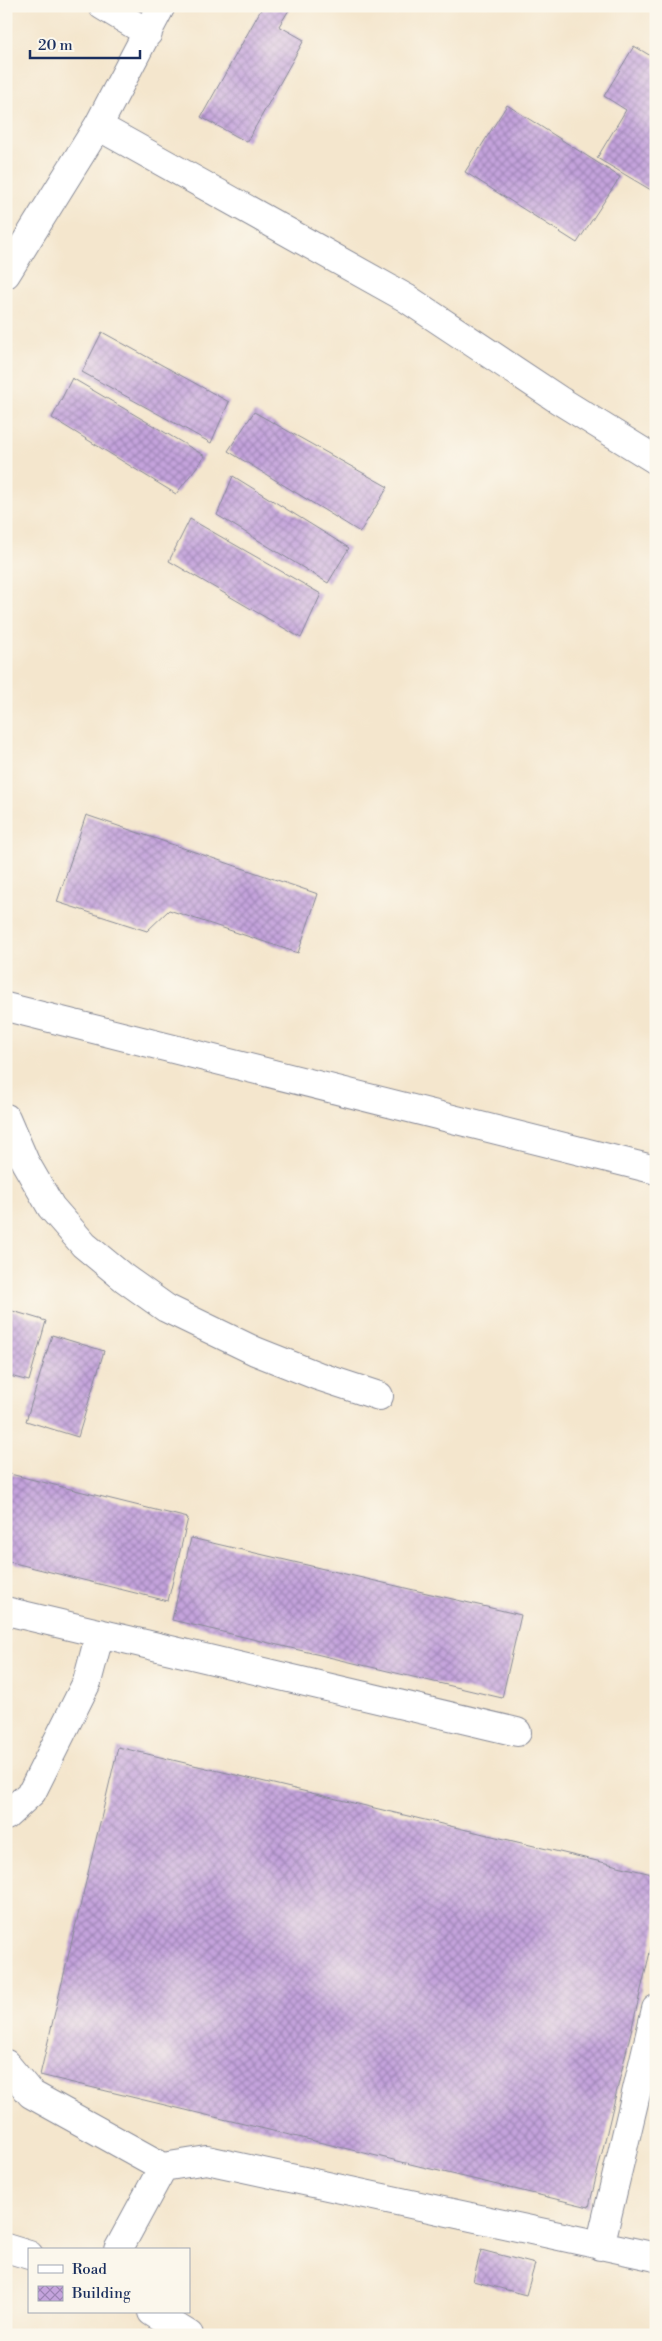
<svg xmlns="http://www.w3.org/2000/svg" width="662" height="2341" font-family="'Libre Bodoni',serif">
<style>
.building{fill:url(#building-cross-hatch)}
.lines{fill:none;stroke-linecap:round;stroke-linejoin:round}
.minor-casing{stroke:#888a96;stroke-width:30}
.minor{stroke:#fff;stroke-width:28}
</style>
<defs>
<pattern id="building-cross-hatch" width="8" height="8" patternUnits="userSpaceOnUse" patternTransform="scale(1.25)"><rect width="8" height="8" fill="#c4a3dc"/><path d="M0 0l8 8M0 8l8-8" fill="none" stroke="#9e85b6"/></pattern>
</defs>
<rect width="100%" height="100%" fill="#fbf7ec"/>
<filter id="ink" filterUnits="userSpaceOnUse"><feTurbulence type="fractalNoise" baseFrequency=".02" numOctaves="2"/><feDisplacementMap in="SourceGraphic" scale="10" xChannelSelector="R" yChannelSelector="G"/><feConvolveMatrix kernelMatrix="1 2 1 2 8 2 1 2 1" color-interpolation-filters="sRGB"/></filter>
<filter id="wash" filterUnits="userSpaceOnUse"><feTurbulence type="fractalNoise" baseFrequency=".0096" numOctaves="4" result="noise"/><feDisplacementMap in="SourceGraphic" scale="20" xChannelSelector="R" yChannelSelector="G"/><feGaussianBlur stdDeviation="1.12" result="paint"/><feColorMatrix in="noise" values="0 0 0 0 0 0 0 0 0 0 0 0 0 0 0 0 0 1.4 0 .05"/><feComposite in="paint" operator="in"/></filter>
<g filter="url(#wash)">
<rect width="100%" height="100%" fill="#f4e6cd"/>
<g id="blocks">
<path class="building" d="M 263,6 L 281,6 L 289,10 L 279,26 L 304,40 L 247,142 L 201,117 Z
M 634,46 L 656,59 L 656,193 L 597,158 L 626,110 L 604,96 Z
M 507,105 L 620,177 L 577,243 L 465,172 Z
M 102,332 L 229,402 L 211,443 L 82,372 Z
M 72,378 L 205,456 L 176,494 L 52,418 Z
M 254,412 L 388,487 L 360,532 L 228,451 Z
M 233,476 L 349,548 L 328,583 L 217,515 Z
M 190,519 L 321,594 L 301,638 L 169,561 Z
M 86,815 L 318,894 L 298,953 L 169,910 L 147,931 L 57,902 Z
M 6,1309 L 46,1321 L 29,1381 L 6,1375 Z
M 52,1335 L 104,1351 L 78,1437 L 26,1421 Z
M 6,1473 L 188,1518 L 168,1601 L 6,1561 Z
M 191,1538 L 521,1615 L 502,1698 L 172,1620 Z
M 118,1747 L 656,1875 L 656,1927 L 589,2207 L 40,2075 Z
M 481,2250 L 535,2264 L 526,2295 L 473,2281 Z"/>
</g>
</g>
<g filter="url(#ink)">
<use href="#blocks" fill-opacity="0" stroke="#888a96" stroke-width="1"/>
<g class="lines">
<defs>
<path id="minor" d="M 103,6 L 148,33
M 98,126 L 406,298 L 559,400 L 656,460
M 6,274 L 98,126 L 161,6
M 6,1007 L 656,1170
M 6,1118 L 25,1162 L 51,1207 L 84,1245 L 124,1278 L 166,1308 L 255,1351 L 318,1376 L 379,1396
M 6,1611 L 517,1732
M 6,1816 L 32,1792 L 87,1682 L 100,1633
M 6,2064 L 31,2094 L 163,2167
M 600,2246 L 656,2009
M 6,2248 L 29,2255
M 118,2250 L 163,2167 L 207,2160 L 656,2257
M 152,2312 L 189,2335"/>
</defs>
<use href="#minor" class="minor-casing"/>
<use href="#minor" class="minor"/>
</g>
</g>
<rect width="662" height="2341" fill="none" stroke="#fbf7ec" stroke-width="25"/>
<rect x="28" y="2248" width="162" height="65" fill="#fbf7ec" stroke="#a1a7b3"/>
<rect x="38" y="2265" width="25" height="8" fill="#ffffff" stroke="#a1a7b3"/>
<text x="72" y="2274" font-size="15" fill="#1b2f5e">Road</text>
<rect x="38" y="2286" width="25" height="15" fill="url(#building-cross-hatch)" stroke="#a1a7b3"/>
<text x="72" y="2298" font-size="15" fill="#1b2f5e">Building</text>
<path d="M30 50v8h110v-8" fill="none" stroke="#1b2f5e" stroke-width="2.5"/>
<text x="38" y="50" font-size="15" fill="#1b2f5e" stroke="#fbf7ec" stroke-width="4" paint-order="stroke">20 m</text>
</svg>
